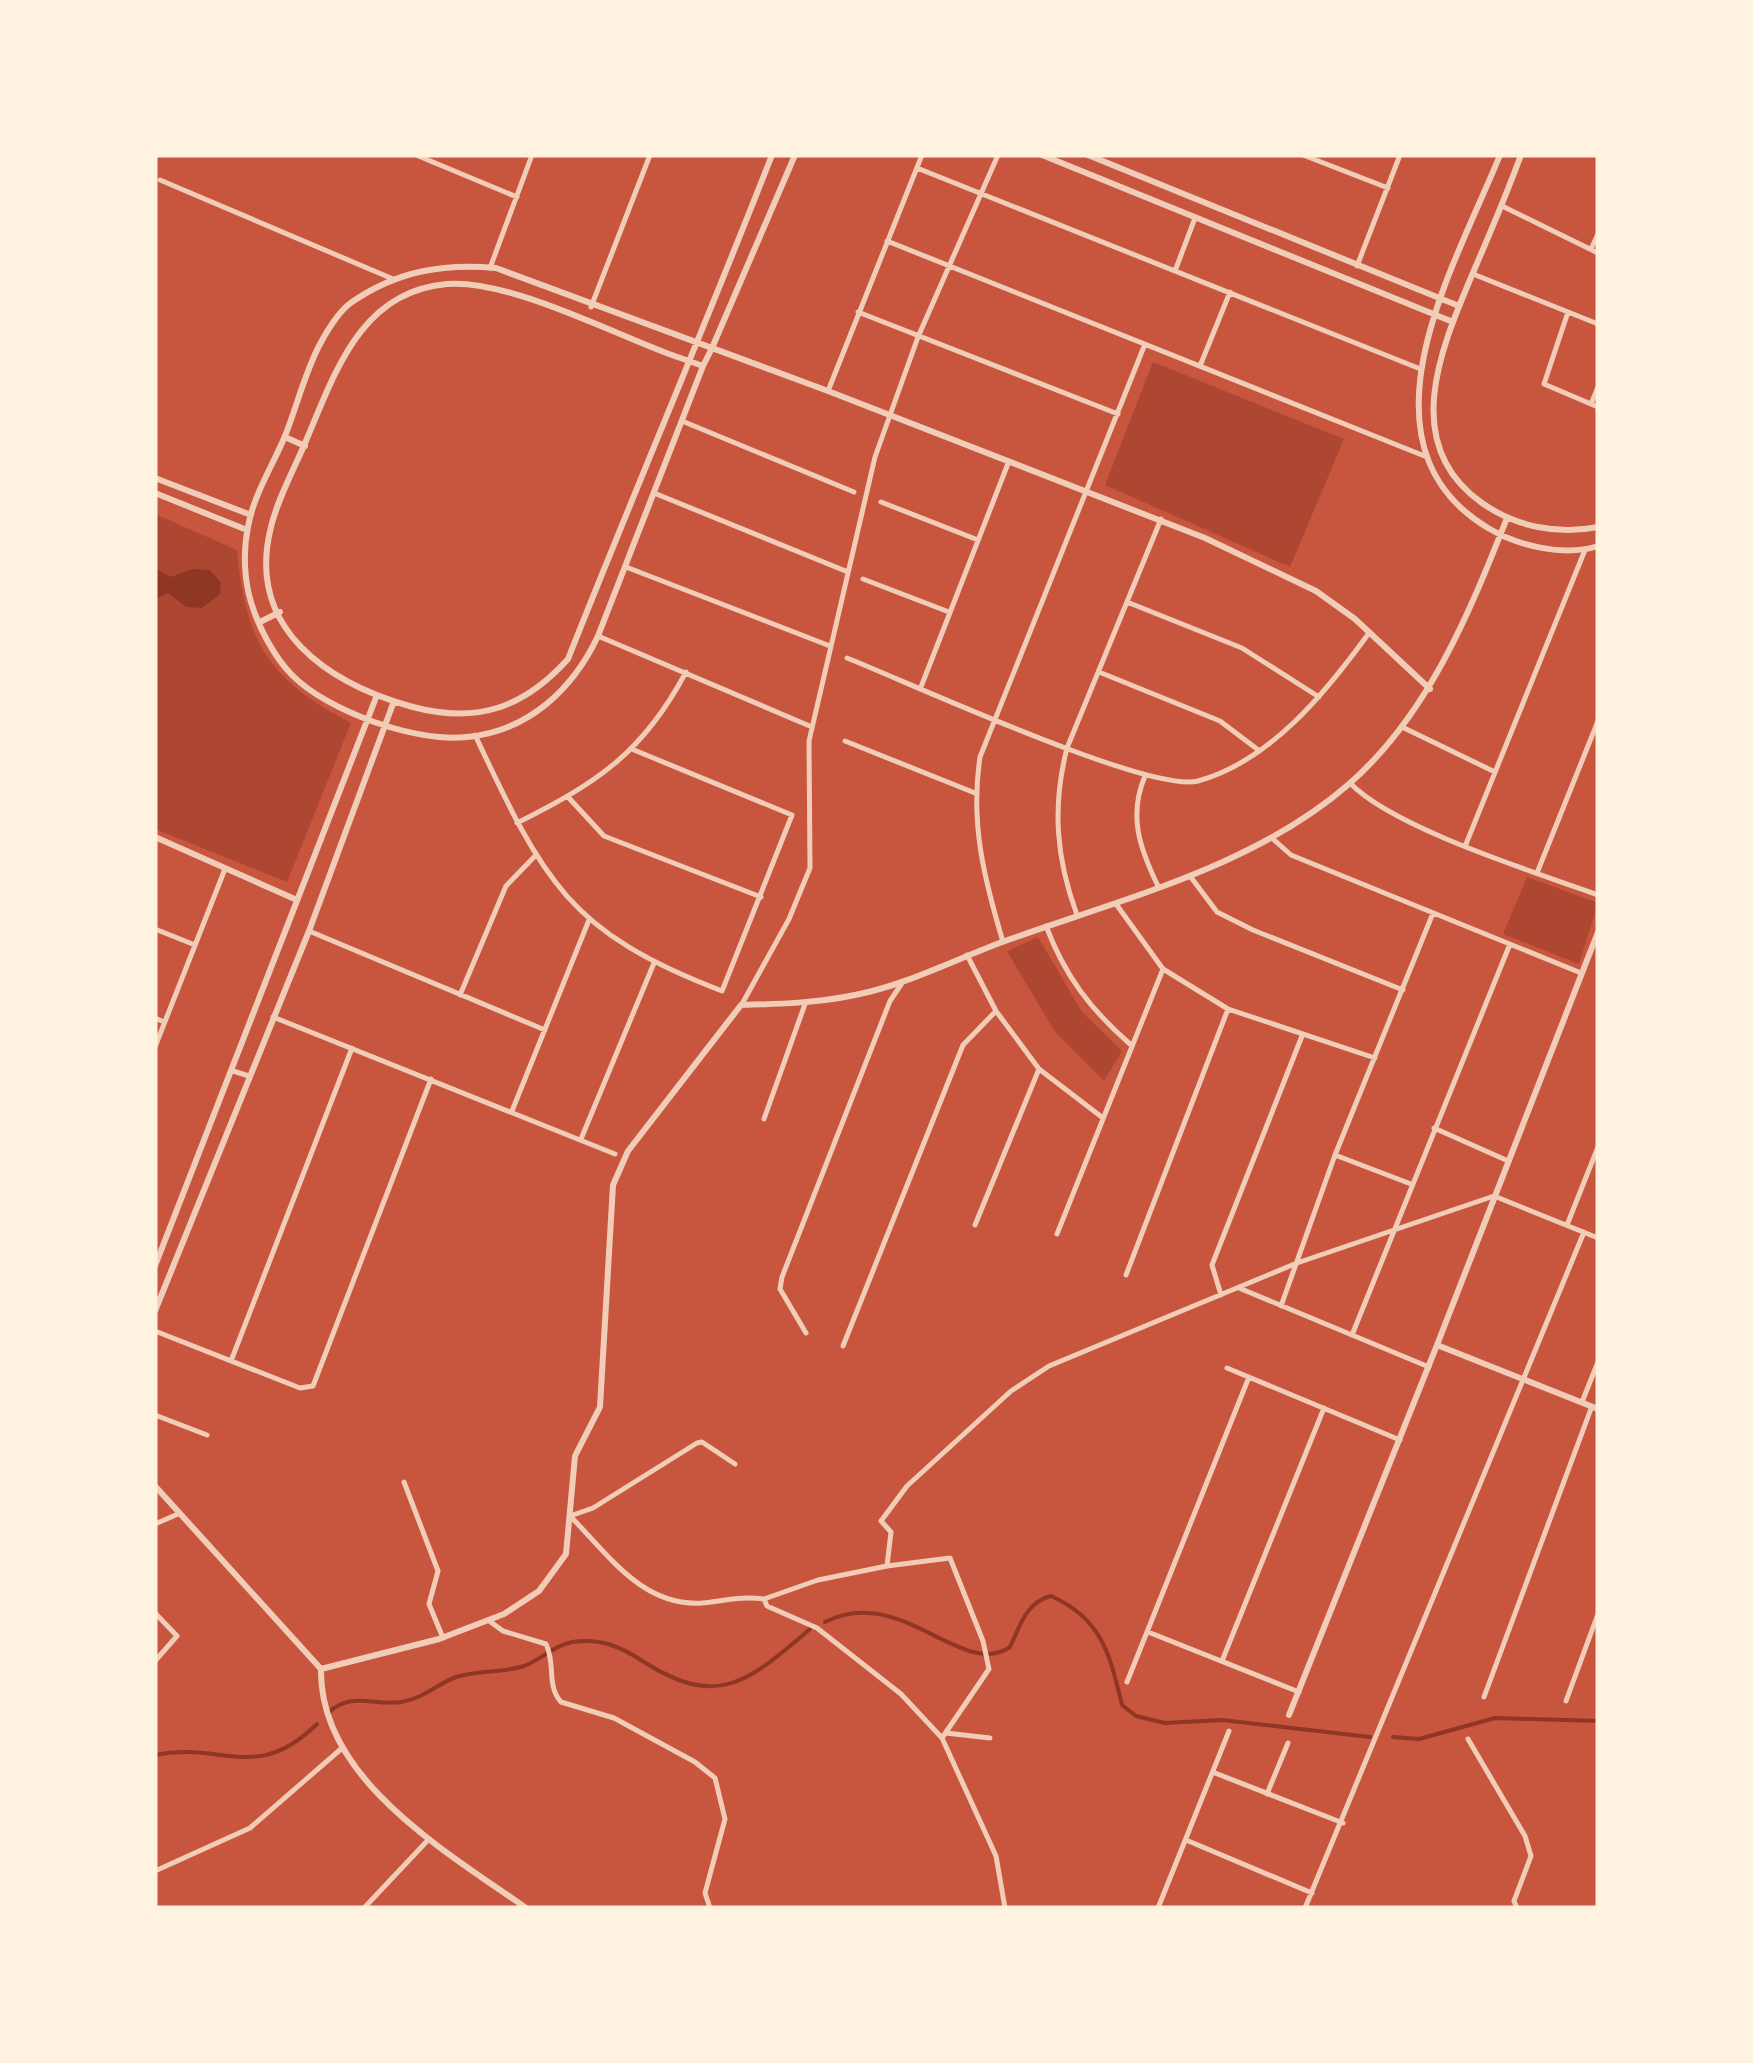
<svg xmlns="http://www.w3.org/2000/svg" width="1753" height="2063" font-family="'DejaVu Sans',sans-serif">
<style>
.green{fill:#ae4732}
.water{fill:#8f3625}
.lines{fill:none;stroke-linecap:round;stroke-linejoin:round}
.stream{stroke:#8f3625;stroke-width:4}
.minor{stroke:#f1ccb7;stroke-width:5}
.tertiary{stroke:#f1ccb7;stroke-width:6}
</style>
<rect width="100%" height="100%" fill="#c8553d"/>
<path class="green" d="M 1153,362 L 1344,439 L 1290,567 L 1105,485 Z
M 155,514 L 237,550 C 245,641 269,681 351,723 L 287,882 L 155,829 Z
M 1527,877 L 1598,903 L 1579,964 L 1503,934 Z
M 1038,937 L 1082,1012 L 1122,1051 L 1104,1081 L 1055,1032 L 1007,951 Z"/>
<path class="water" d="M 155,568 L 171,577 L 192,569 L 210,570 L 221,583 L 220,594 L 202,608 L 186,607 L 168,593 L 155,599 Z"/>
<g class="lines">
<path class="stream" d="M 825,1622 C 900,1583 962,1680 1010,1647 C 1020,1626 1026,1602 1051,1596 C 1103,1619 1110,1656 1122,1705 L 1136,1716 L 1165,1723 L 1222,1720 L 1370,1737
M 328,1713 C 351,1691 374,1706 401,1702 C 423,1699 437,1684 456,1677 C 478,1670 503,1673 524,1666 C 541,1660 554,1645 572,1642 C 601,1638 620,1646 644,1662 C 719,1710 750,1680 810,1629
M 1393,1737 L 1419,1739 L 1495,1718 L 1598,1721
M 155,1755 C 222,1741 256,1784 317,1724"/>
<path class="minor" d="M 416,155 L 517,197
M 1303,155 L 1388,188
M 917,168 L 1418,368
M 160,180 L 393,279
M 1502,206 L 1598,253
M 887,241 L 1427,457
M 1591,249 L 1598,234
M 1357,266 L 1400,155
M 490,268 L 532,155
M 1175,271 L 1195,218
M 1473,274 L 1598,324
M 591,307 L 650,155
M 858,312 L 1118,414
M 1568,312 L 1544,384 L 1598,407
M 1200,366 L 1230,292
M 828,391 L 922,155
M 1591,404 L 1598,387
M 682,421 L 854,492
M 654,493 L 848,572
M 881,502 L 978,540
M 626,567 L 830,646
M 863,579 L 949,612
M 1127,602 L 1242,648 L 1319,697
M 598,636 L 812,727
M 847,658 C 908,682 1150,794 1198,781 C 1271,761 1327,691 1369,633
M 1099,672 L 1220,721 L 1257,749
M 921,687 L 1009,461
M 1402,727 L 1495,772
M 475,735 C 543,879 567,932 722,991 L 792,815 L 634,750
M 845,741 L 975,793
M 1145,776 C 1128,816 1140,849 1158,886
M 1350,783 C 1393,828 1535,872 1598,895
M 568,797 L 604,836 L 761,897
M 517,823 C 597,783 643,753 686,672
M 1273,839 L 1291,855 L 1581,973
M 1466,844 L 1585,550
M 1537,873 L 1598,721
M 1190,876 L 1217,912 L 1253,930 L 1403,990
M 1116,904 L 1163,969 L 1228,1009 L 1375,1058
M 1077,915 C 1056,858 1052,807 1067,748 L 1161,519
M 1046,926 C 1065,976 1090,1009 1130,1044
M 155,929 L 195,945
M 309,931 L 545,1030
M 1003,942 C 984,878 970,823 980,757 L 1145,344
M 967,955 L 996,1011 L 1039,1069 L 1103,1118
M 460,995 L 506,886 L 536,855
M 742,1004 L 789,919 L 810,868 L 809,741 L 875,457 L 918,337 L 998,155
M 273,1017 L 615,1154
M 155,1018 L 164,1022
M 155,1047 L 225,869
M 233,1071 L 249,1076
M 512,1111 L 589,920
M 764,1119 L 805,1004
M 1434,1128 L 1506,1160
M 581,1139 L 654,963
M 1335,1155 L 1411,1184
M 975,1225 L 1039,1069
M 1567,1225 L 1598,1147
M 1057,1234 L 1163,969
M 1126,1275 L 1228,1009
M 1239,1288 L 1429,1367
M 1221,1295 L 1212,1265 L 1302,1036
M 1281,1306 L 1335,1155 L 1433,913
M 155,1331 L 300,1388 L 313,1386 L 431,1079
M 806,1333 L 780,1289 L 782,1277 L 890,1001 L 902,983
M 1352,1335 L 1510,944
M 843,1346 L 963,1045 L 996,1011
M 231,1361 L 352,1048
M 1227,1368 L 1400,1440
M 1582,1402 L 1598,1362
M 155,1415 L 207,1435
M 735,1464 L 702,1442 L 697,1443 L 593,1508 L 570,1516 C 608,1554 642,1607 702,1603 C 724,1601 741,1596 764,1599
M 404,1482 L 438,1571 L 429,1604 L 443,1638
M 155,1524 L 178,1514
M 887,1566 L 950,1558 L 983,1641 L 989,1669 L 942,1738
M 155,1613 L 177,1636 L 155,1661
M 488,1620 L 503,1631 L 546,1644 C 556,1664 546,1685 561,1702 L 614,1718 L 695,1762 L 715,1778 L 725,1819 L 705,1893 L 710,1908
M 1148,1632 L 1299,1692
M 1222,1661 L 1324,1408
M 1127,1682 L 1249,1377
M 1484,1697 L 1592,1406
M 1566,1701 L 1598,1614
M 946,1733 L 990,1738
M 1468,1739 L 1525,1836 L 1531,1856 L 1514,1901 L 1517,1908
M 1215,1773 L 1343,1823
M 1267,1794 L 1288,1743
M 1186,1840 L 1312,1893
M 155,1871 L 250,1828 L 341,1749
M 364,1908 L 429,1839
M 1005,1908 L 996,1856 L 942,1738 L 901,1694 L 817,1628 L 767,1606 L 764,1599 L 818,1580 L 887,1566 L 891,1532 L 881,1521 L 907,1486 L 1011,1391 L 1049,1366 L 1297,1263 L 1494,1196 L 1598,1238
M 1158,1908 L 1229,1731
M 1305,1908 L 1584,1232"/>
<path class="tertiary" d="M 795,155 L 712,348 L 703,366 L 598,636 C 573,689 529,731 467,737 C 416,743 327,711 292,675 C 274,657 258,626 251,602 C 244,579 243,551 248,527 C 253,496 273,465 285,436 C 297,406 305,372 320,344 C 327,331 340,310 352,302 C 397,271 444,263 496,268 L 828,391 L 1205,538 L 1316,591 L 1355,619 L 1430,689
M 1042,155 L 1453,322
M 1088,155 L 1459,306
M 1500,155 C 1456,264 1348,444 1488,528 C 1518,546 1564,557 1598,546
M 1521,155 C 1507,193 1491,231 1475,268 C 1443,344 1397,443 1482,503 C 1516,527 1558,535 1598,527
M 703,366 L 669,354 C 610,332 507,279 447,284 C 362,291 336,370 308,436 C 296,466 278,497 271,527 C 245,629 329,684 413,707 C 477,724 524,708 568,659 C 635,490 706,324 772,155
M 285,437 L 305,446
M 155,478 L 251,515
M 155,493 L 247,530
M 260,622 L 280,612
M 155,837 L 297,900
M 1598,932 L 1437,1345 L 1598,1409
M 155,1266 L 377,695
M 155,1311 L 309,931 L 394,701
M 155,1486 L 321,1669 C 319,1779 447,1852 526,1908
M 321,1669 L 439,1639 L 504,1614 L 539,1591 L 566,1554 L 575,1456 L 600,1407 L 613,1185 L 628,1151 L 741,1005 C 780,1004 817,1003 855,995 C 906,985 956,959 1005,941 C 1121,899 1254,867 1349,784 C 1428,715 1469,614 1507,518
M 1289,1715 L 1437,1345"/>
</g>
<rect width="1753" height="2063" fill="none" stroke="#fff3e0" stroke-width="315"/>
</svg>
